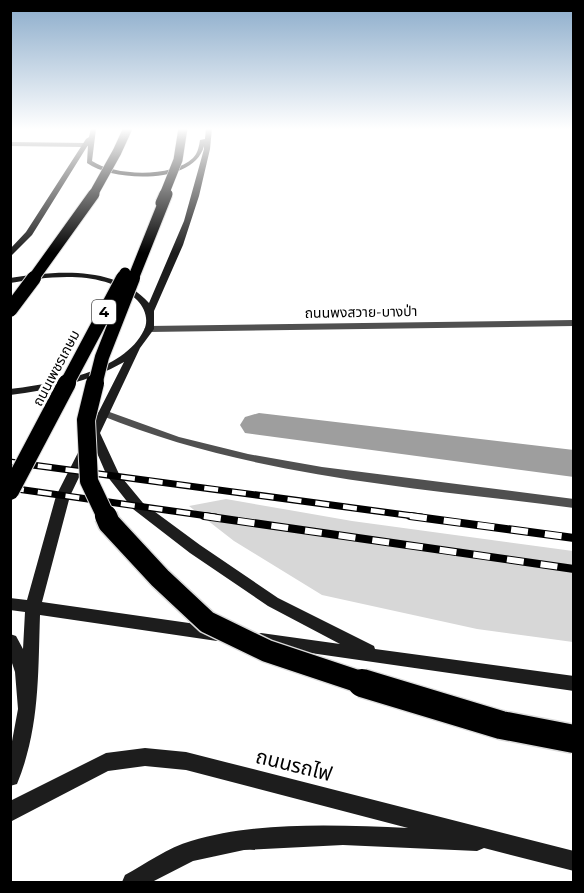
<svg xmlns="http://www.w3.org/2000/svg" width="584" height="893" font-family="Montserrat,'Noto Sans Thai',sans-serif">
<style>
.green{fill:#d7d7d7}
.lines{fill:none;stroke-linecap:round;stroke-linejoin:round}
.canal{fill:#9e9e9e;fill-rule:evenodd}
.street{fill:#505050;fill-rule:evenodd}
.secondary{fill:#1d1d1d;fill-rule:evenodd}
.rail-far1-casing{stroke:#000;stroke-width:7}
.rail-casing{stroke:#000;stroke-width:8}
.rail-far1{stroke:#fff;stroke-width:4.5;stroke-dasharray:14;stroke-linecap:butt}
.rail{stroke:#fff;stroke-width:6;stroke-dasharray:17;stroke-linecap:butt}
.highway-bridge-far5-casing{stroke:#dbdbdb;stroke-width:10;stroke-linecap:butt}
.highway-bridge-far4-casing{stroke:#dbdbdb;stroke-width:13;stroke-linecap:butt}
.highway-bridge-far3-casing{stroke:#dbdbdb;stroke-width:16;stroke-linecap:butt}
.highway-bridge-far2-casing{stroke:#dbdbdb;stroke-width:20;stroke-linecap:butt}
.highway-bridge-far1-casing{stroke:#dbdbdb;stroke-width:25;stroke-linecap:butt}
.highway-bridge-casing{stroke:#dbdbdb;stroke-width:31;stroke-linecap:butt}
.highway-bridge-far5{stroke:#000;stroke-width:9}
.highway-bridge-far4{stroke:#000;stroke-width:11}
.highway-bridge-far3{stroke:#000;stroke-width:14}
.highway-bridge-far2{stroke:#000;stroke-width:18}
.highway-bridge-far1{stroke:#000;stroke-width:22}
.highway-bridge{stroke:#000;stroke-width:28}
.labels{text-anchor:middle;stroke-width:5;stroke-linejoin:round;paint-order:stroke}
.far-street-label{font-size:14px;fill:#000;stroke:#fff}
.shield{fill:#fff;stroke:#4c4c4c;stroke-width:1.5}
.shield-label{font-size:15px;font-weight:bold;fill:#000}
.near-street-label{font-size:20px;fill:#000;stroke:#fff}
</style>
<rect width="100%" height="100%" fill="#fff"/>
<path class="green" d="M 226,499 L 352,521 L 573,551 L 573,642 L 477,629 L 322,595 L 234,541 L 189,506 Z"/>
<g class="lines">
<path class="canal" d="M 259,413 L 574,450 L 574,477 L 245,433 L 240,425 L 245,417 Z"/>
<path class="street" d="M 10,142 L 86,143 L 89,145 L 86,147 L 10,146 Z
M 574,320 L 574,326 L 149,332 L 144,329 L 149,326 Z
M 104,410 L 179,437 L 248,454 L 322,467 L 574,499 L 574,508 C 414,487 251,477 100,415 L 98,413 L 100,411 Z"/>
<path class="secondary" d="M 91,128 L 96,129 L 92,161 C 114,176 173,178 193,158 C 198,153 199,146 200,140 L 205,139 L 206,128 L 212,128 L 210,149 L 199,196 L 183,245 L 154,311 L 154,329 L 140,348 L 100,433 L 119,474 L 143,503 L 200,545 L 278,598 L 374,646 L 375,649 L 574,676 L 574,691 L 255,645 L 253,640 L 255,635 L 261,633 L 340,644 L 268,606 L 190,553 L 133,509 L 107,476 L 94,446 L 70,496 L 42,602 L 217,627 L 223,629 L 225,634 L 223,639 L 217,641 L 40,615 C 38,674 40,728 17,784 L 10,786 L 10,752 L 18,709 L 15,672 L 10,657 L 10,634 L 16,636 L 23,649 L 25,612 L 10,610 L 10,598 L 27,600 L 56,496 L 124,362 C 89,382 50,390 10,395 L 10,389 C 52,384 124,372 144,330 C 149,320 145,308 137,300 C 105,269 51,276 10,283 L 10,278 C 56,271 115,265 149,303 L 184,221 L 204,149 L 204,146 C 194,185 114,182 87,163 L 88,145 L 32,235 L 10,257 L 10,249 L 26,232 L 86,139 L 89,137 Z
M 145,748 L 186,752 L 574,851 L 574,871 L 484,848 L 477,851 L 343,845 L 244,850 L 193,861 L 152,882 L 122,882 L 125,875 C 145,864 169,847 191,841 C 257,821 339,825 408,828 L 186,770 L 145,766 L 108,771 L 10,822 L 10,801 L 106,753 Z"/>
<defs>
<path id="rail-far1" d="M 10,462 L 421,517
M 10,488 L 215,517"/>
<path id="rail" d="M 204,516 L 574,569
M 410,516 L 574,538"/>
</defs>
<use href="#rail-far1" class="rail-far1-casing"/>
<use href="#rail" class="rail-casing"/>
<use href="#rail-far1" class="rail-far1"/>
<use href="#rail" class="rail"/>
<defs>
<path id="highway-bridge-far5" d="M 93,195 L 117,152 L 128,128
M 164,195 L 178,160 L 183,128
M 166,195 L 167,193"/>
<path id="highway-bridge-far4" d="M 161,203 L 165,194
M 33,279 L 94,194
M 122,279 L 125,273
M 133,279 L 167,194"/>
<path id="highway-bridge-far3" d="M 10,310 L 34,278
M 66,385 L 123,278
M 95,385 L 102,357 L 133,278"/>
<path id="highway-bridge-far2" d="M 95,383 L 86,420 L 89,481 L 106,517
M 10,491 L 67,383"/>
<path id="highway-bridge-far1" d="M 106,516 L 109,523 L 160,578 L 207,622 L 267,651 L 366,684"/>
<path id="highway-bridge" d="M 362,683 L 501,725 L 574,739"/>
</defs>
<use href="#highway-bridge-far5" class="highway-bridge-far5-casing"/>
<use href="#highway-bridge-far4" class="highway-bridge-far4-casing"/>
<use href="#highway-bridge-far3" class="highway-bridge-far3-casing"/>
<use href="#highway-bridge-far2" class="highway-bridge-far2-casing"/>
<use href="#highway-bridge-far1" class="highway-bridge-far1-casing"/>
<use href="#highway-bridge" class="highway-bridge-casing"/>
<use href="#highway-bridge-far5" class="highway-bridge-far5"/>
<use href="#highway-bridge-far4" class="highway-bridge-far4"/>
<use href="#highway-bridge-far3" class="highway-bridge-far3"/>
<use href="#highway-bridge-far2" class="highway-bridge-far2"/>
<use href="#highway-bridge-far1" class="highway-bridge-far1"/>
<use href="#highway-bridge" class="highway-bridge"/>
</g>
<linearGradient id="sky" x2="0" y2="1"><stop stop-color="#8aabca"/><stop offset="0.51" stop-color="#fff"/><stop offset="1" stop-color="#fff" stop-opacity="0"/></linearGradient>
<rect width="584" height="253" fill="url(#sky)"/>
<g class="labels">
<g class="far-street-label">
<text transform="translate(361 312) rotate(-1)" y="5">ถนนพงสวาย-บางป่า</text>
<text transform="translate(56 368) rotate(-62)" y="5">ถนนเพชรเกษม</text>
</g>
<rect class="shield" x="92" y="300" width="24" height="24" rx="4.5"/>
<g class="shield-label">
<text x="104" y="317">4</text>
</g>
<g class="near-street-label">
<text transform="translate(294 765) rotate(14)" y="7">ถนนรถไฟ</text>
</g>
</g>
<rect width="584" height="893" fill="none" stroke="#000000" stroke-width="24"/>
</svg>
